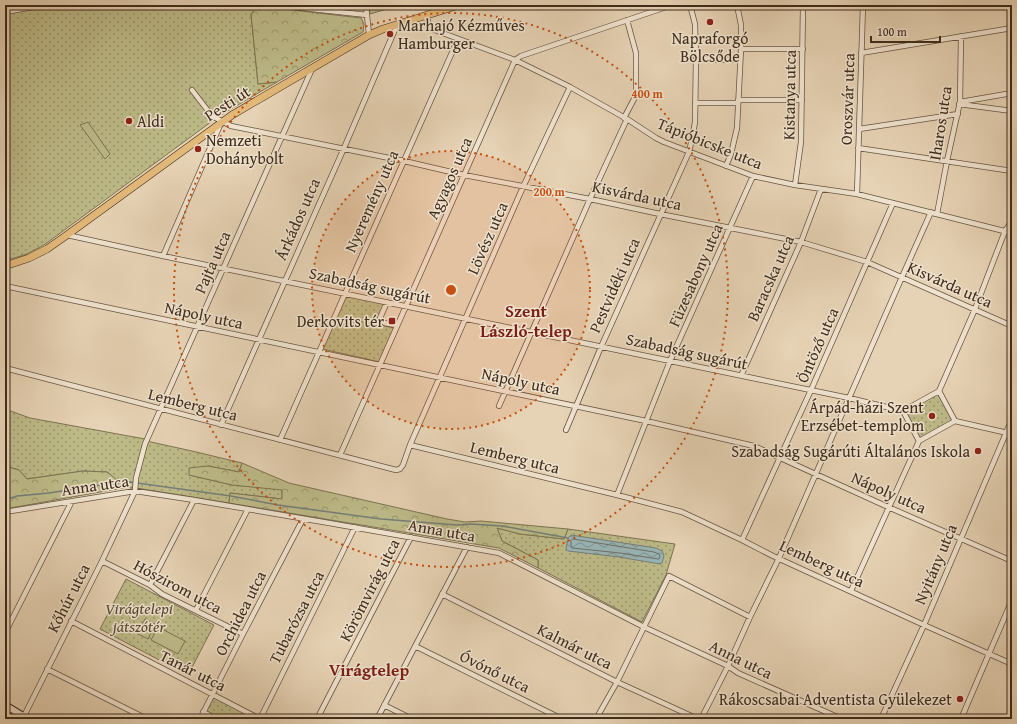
<svg xmlns="http://www.w3.org/2000/svg" width="1017" height="724" font-family="'Gentium Book Plus',serif">
<style>
.green{fill:url(#green-dots);stroke:#7e7452}
.forest{fill:url(#forest-crowns);stroke:#7e7452}
.pitch{fill:#bdba88;stroke:#7e7452}
.water{fill:url(#water-waves);stroke:#757f78}
.lines{fill:none;stroke-linecap:round;stroke-linejoin:round}
.shore{stroke:#6c7169;stroke-width:1}
.stream{stroke:#757f78;stroke-width:1.5}
.street-casing{stroke:#695642;stroke-width:6}
.secondary-casing{stroke:#3f2d1c;stroke-width:8}
.primary-casing{stroke:#3f2d1c;stroke-width:8}
.street{stroke:#efe2ce;stroke-width:4.5}
.secondary{stroke:#efe2ce;stroke-width:6}
.primary{stroke:#e3b97a;stroke-width:7}
.ring{fill:none;stroke:#c6500f;stroke-width:2;stroke-dasharray:2 4}
.poi-dot{fill:#8f2418;stroke:#efe2ce;stroke-width:1.5}
.labels{text-anchor:middle;stroke-width:3;stroke-linejoin:round;paint-order:stroke}
.poi-label{font-size:16px;fill:#3f2d1c;stroke:#efe2ce;text-anchor:end}
.street-label{font-size:16px;fill:#3f2d1c;stroke:#efe2ce}
.park-label{font-size:16px;font-style:italic;fill:#584932;stroke:#efe2ce}
.neighbourhood-label{font-size:17px;font-weight:bold;fill:#7a1f14;stroke:#efe2ce}
.centre{fill:#c6500f;stroke:#efe2ce;stroke-width:2}
.ring-label{font-size:12px;text-anchor:middle;font-weight:bold;fill:#c6500f;stroke:#efe2ce;stroke-width:3;stroke-linejoin:round;paint-order:stroke}
</style>
<defs>
<pattern id="green-dots" width="8" height="8" patternUnits="userSpaceOnUse"><rect width="8" height="8" fill="#bdba88"/><path d="M2 2h.1M6 6h.1" fill="none" stroke="#9b986e" stroke-width="1.8" stroke-linecap="round"/></pattern>
<pattern id="forest-crowns" width="20" height="18" patternUnits="userSpaceOnUse"><rect width="20" height="18" fill="#bdba88"/><path d="M2 6a3 3 0 1 1 6 0M12 15a3 3 0 1 1 6 0" fill="none" stroke="#9b986e"/></pattern>
<pattern id="water-waves" width="16" height="10" patternUnits="userSpaceOnUse"><rect width="16" height="10" fill="#99b5b6"/><path d="M0 5q4-4 8 0t8 0" fill="none" stroke="#7e9493"/></pattern>
</defs>
<rect width="100%" height="100%" fill="#e6d2b4"/>
<filter id="stains"><feTurbulence type="fractalNoise" baseFrequency=".005" numOctaves="4"/><feColorMatrix values="0 0 0 0 .2 0 0 0 0 .09 0 0 0 0 .02 0 0 0 .5 -.17"/></filter>
<radialGradient id="worn" r=".72"><stop offset=".6" stop-color="#630" stop-opacity="0"/><stop offset="1" stop-color="#630" stop-opacity=".3"/></radialGradient>
<path class="green" d="M 44,5 L 251,5 L 258,6 L 251,14 L 258,84 L 277,82 L 219,116 L 44,245 L 27,254 L 5,261 L 5,12 Z
M 349,296 L 384,304 L 376,324 L 394,328 L 380,362 L 322,349 L 345,298 Z
M 939,391 L 955,421 L 919,441 L 903,411 Z
M 5,409 L 30,418 L 145,439 L 151,442 L 192,451 L 242,463 L 239,472 L 208,466 L 189,475 L 232,485 L 282,489 L 282,499 L 230,493 L 229,503 L 130,487 L 117,489 L 115,479 L 107,472 L 83,471 L 27,479 L 19,470 L 5,466 Z
M 497,528 L 520,534 L 564,539 L 568,529 L 675,544 L 666,575 L 642,622 L 538,568 L 538,560 L 502,541 Z
M 126,579 L 214,625 L 188,675 L 100,629 Z
M 215,697 L 255,719 L 220,719 L 208,713 L 206,710 L 213,698 Z"/>
<path class="forest" d="M 369,5 L 401,5 L 370,14 Z
M 258,6 L 361,18 L 364,24 L 363,32 L 277,82 L 258,84 L 251,14 Z
M 242,463 L 289,483 L 447,519 L 465,522 L 481,521 L 568,529 L 564,539 L 520,534 L 497,528 L 502,541 L 538,560 L 538,568 L 499,548 L 229,503 L 230,493 L 282,499 L 282,490 L 232,485 L 189,475 L 189,468 L 208,466 L 239,472 Z
M 5,466 L 19,470 L 27,479 L 83,471 L 107,472 L 116,479 L 117,489 L 5,509 Z"/>
<path class="pitch" d="M 88,122 L 110,154 L 105,159 L 80,125 Z
M 145,619 L 155,624 L 148,639 L 138,634 Z
M 158,627 L 185,641 L 178,654 L 151,640 Z"/>
<path class="water" d="M 571,535 L 656,548 L 662,551 L 664,556 L 662,563 L 660,564 L 619,557 L 568,551 L 566,549 L 568,538 Z"/>
<g class="lines">
<path class="shore" d="M 573,539 L 654,552 L 659,554 L 660,557 L 659,559 L 658,559 L 620,553 L 572,548 L 571,546 L 571,541 Z"/>
<path class="stream" d="M 8,499 L 17,496 L 49,493 L 106,484 L 130,482 L 231,496 L 278,505 L 381,519 L 457,525 L 470,524 L 502,526 L 568,538"/>
<defs>
<path id="street" d="M 275,5 L 367,15
M 366,5 L 369,35
M 5,12 L 44,5
M 426,15 L 429,25 L 432,29 L 515,60 L 570,87 L 627,119 L 656,138 L 664,142 L 753,176 L 795,185 L 857,194 L 1012,233
M 741,49 L 803,49
M 861,53 L 1012,28
M 696,59 L 740,60
M 192,90 L 212,116 L 231,126 L 404,161 L 464,175 L 590,199 L 660,214 L 801,242 L 867,262 L 1012,326
M 738,100 L 802,100
M 960,102 L 1012,93
M 695,103 L 738,103
M 959,104 L 1012,111
M 624,118 L 634,99 L 636,91 L 636,53 L 627,20
M 859,129 L 958,114
M 858,148 L 1012,171
M 726,166 L 731,154 L 737,128 L 741,49 L 741,25 L 737,5
M 795,185 L 801,142 L 803,5
M 857,194 L 863,5
M 937,214 L 947,161 L 960,102 L 961,36
M 67,235 L 163,256 L 849,398 L 903,411
M 163,256 L 221,123
M 5,286 L 646,421 L 754,446 L 888,507 L 1012,561
M 387,302 L 380,318 C 382,325 391,324 397,325
M 5,368 L 396,470 L 400,469 L 403,465 L 410,445 L 523,187 L 570,87
M 741,376 L 801,242 L 821,189
M 939,391 L 975,309 L 1005,231 L 1012,221
M 499,406 L 590,199 L 627,119
M 903,411 L 939,391 L 955,421
M 903,411 L 919,441 L 955,421
M 955,421 L 1012,434
M 221,425 L 344,148 L 397,25
M 566,430 L 601,347 L 689,152 L 693,134 L 695,122 L 696,59 L 695,24 L 690,5
M 280,440 L 458,39
M 410,445 L 617,495 L 682,512 L 742,540 L 773,556 L 924,625 L 1012,664
M 340,455 L 406,306 L 515,60 L 521,56 L 672,5
M 617,495 L 670,361 L 753,176
M 5,512 L 135,491 L 194,500 L 329,523 L 499,553 L 644,627 L 728,666 L 738,673 L 842,719
M 742,540 L 811,390 L 893,203
M 102,561 L 150,585 L 162,594 L 243,634
M 150,585 L 194,500
M 851,591 L 919,441
M 442,594 L 617,682 L 698,719
M 196,610 L 248,509
M 71,621 L 260,719
M 5,633 L 72,501
M 415,646 L 562,719
M 47,669 L 147,719
M 384,705 L 412,719
M 203,712 L 217,719
M 23,719 L 24,716 L 102,561 L 135,491 L 136,478 L 145,444 L 312,69
M 200,719 L 243,634 L 303,519
M 260,719 L 355,527
M 317,719 L 411,537
M 377,719 L 467,547
M 596,719 L 617,682 L 669,576 L 750,617
M 701,719 L 728,666 L 750,617 L 779,558 L 902,277 L 931,212
M 881,719 L 924,625 L 1012,419
M 961,719 L 1012,600"/>
<path id="secondary" d="M 5,705 L 28,719"/>
<path id="primary" d="M 5,266 L 29,258 L 47,249 L 67,235 L 232,115 L 369,35 L 383,29 L 459,5"/>
</defs>
<use href="#street" class="street-casing"/>
<use href="#secondary" class="secondary-casing"/>
<use href="#primary" class="primary-casing"/>
<use href="#street" class="street"/>
<use href="#secondary" class="secondary"/>
<use href="#primary" class="primary"/>
</g>
<circle cx="451" cy="290" r="139" fill="#c6500f" fill-opacity=".12"/>
<g class="ring">
<circle cx="451" cy="290" r="139"/>
<circle cx="451" cy="290" r="277"/>
</g>
<g class="poi-dot">
<circle cx="710" cy="22" r="4"/>
<circle cx="390" cy="34" r="4"/>
<circle cx="129" cy="121" r="4"/>
<circle cx="198" cy="149" r="4"/>
<rect x="388" y="317" width="8" height="8" rx="2"/>
<circle cx="932" cy="416" r="4"/>
<circle cx="978" cy="451" r="4"/>
<circle cx="960" cy="699" r="4"/>
</g>
<g class="labels">
<g class="poi-label">
<text x="398" y="31" text-anchor="start">Marhajó Kézműves<tspan x="398" dy="18">Hamburger</tspan></text>
<text x="710" y="44" text-anchor="middle">Napraforgó<tspan x="710" dy="18">Bölcsőde</tspan></text>
<text x="137" y="127" text-anchor="start">Aldi</text>
<text x="206" y="146" text-anchor="start">Nemzeti<tspan x="206" dy="18">Dohánybolt</tspan></text>
<text x="384" y="327">Derkovits tér</text>
<text x="924" y="413">Árpád-házi Szent<tspan x="924" dy="18">Erzsébet-templom</tspan></text>
<text x="970" y="457">Szabadság Sugárúti Általános Iskola</text>
<text x="952" y="705">Rákoscsabai Adventista Gyülekezet</text>
</g>
<g class="street-label">
<text transform="translate(789 95) rotate(-89)" y="6">Kistanya utca</text>
<text transform="translate(847 99) rotate(-88)" y="6">Oroszvár utca</text>
<text transform="translate(227 103) rotate(-33)" y="6">Pesti út</text>
<text transform="translate(940 123) rotate(-81)" y="6">Iharos utca</text>
<text transform="translate(710 143) rotate(22)" y="6">Tápióbicske utca</text>
<text transform="translate(449 178) rotate(-66)" y="6">Agyagos utca</text>
<text transform="translate(637 195) rotate(12)" y="6">Kisvárda utca</text>
<text transform="translate(371 201) rotate(-66)" y="6">Nyeremény utca</text>
<text transform="translate(297 219) rotate(-66)" y="6">Árkádos utca</text>
<text transform="translate(487 238) rotate(-66)" y="6">Lövész utca</text>
<text transform="translate(212 262) rotate(-66)" y="6">Pajta utca</text>
<text transform="translate(695 275) rotate(-66)" y="6">Füzesabony utca</text>
<text transform="translate(770 278) rotate(-66)" y="6">Baracska utca</text>
<text transform="translate(950 284) rotate(24)" y="6">Kisvárda utca</text>
<text transform="translate(370 285) rotate(12)" y="6">Szabadság sugárút</text>
<text transform="translate(614 285) rotate(-66)" y="6">Pestvidéki utca</text>
<text transform="translate(204 315) rotate(12)" y="6">Nápoly utca</text>
<text transform="translate(817 345) rotate(-66)" y="6">Öntöző utca</text>
<text transform="translate(687 351) rotate(12)" y="6">Szabadság sugárút</text>
<text transform="translate(521 381) rotate(12)" y="6">Nápoly utca</text>
<text transform="translate(193 404) rotate(14)" y="6">Lemberg utca</text>
<text transform="translate(515 457) rotate(14)" y="6">Lemberg utca</text>
<text transform="translate(95 485) rotate(-8)" y="6">Anna utca</text>
<text transform="translate(889 492) rotate(24)" y="6">Nápoly utca</text>
<text transform="translate(442 530) rotate(10)" y="6">Anna utca</text>
<text transform="translate(822 563) rotate(25)" y="6">Lemberg utca</text>
<text transform="translate(935 564) rotate(-67)" y="6">Nyitány utca</text>
<text transform="translate(178 586) rotate(28)" y="6">Hószirom utca</text>
<text transform="translate(369 590) rotate(-63)" y="6">Körömvirág utca</text>
<text transform="translate(68 598) rotate(-63)" y="6">Kőhúr utca</text>
<text transform="translate(240 613) rotate(-63)" y="6">Orchidea utca</text>
<text transform="translate(296 617) rotate(-63)" y="6">Tubarózsa utca</text>
<text transform="translate(575 646) rotate(27)" y="6">Kalmár utca</text>
<text transform="translate(741 659) rotate(26)" y="6">Anna utca</text>
<text transform="translate(193 670) rotate(27)" y="6">Tanár utca</text>
<text transform="translate(495 671) rotate(26)" y="6">Óvónő utca</text>
</g>
<g class="park-label">
<text x="139" y="614">Virágtelepi<tspan x="139" dy="18">játszótér</tspan></text>
</g>
<g class="neighbourhood-label">
<text x="526" y="317">Szent<tspan x="526" dy="20">László-telep</tspan></text>
<text x="369" y="676">Virágtelep</text>
</g>
</g>
<circle cx="451" cy="290" r="6" class="centre"/>
<g class="ring-label">
<text x="647" y="98">400 m</text>
<text x="549" y="196">200 m</text>
</g>
<rect width="1017" height="724" fill="none" stroke="#e6d2b4" stroke-width="20"/>
<rect x="6" y="6" width="1005" height="712" fill="none" stroke="#3f2d1c" stroke-width="2"/>
<rect x="10" y="10" width="997" height="704" fill="none" stroke="#3f2d1c"/>
<path d="M871 36v6h69v-6" fill="none" stroke="#3f2d1c" stroke-width="2"/>
<text x="877" y="36" font-size="12" fill="#3f2d1c" stroke="#efe2ce" stroke-width="3" paint-order="stroke">100 m</text>
<rect width="100%" height="100%" filter="url(#stains)"/>
<rect width="100%" height="100%" fill="url(#worn)"/>
</svg>
